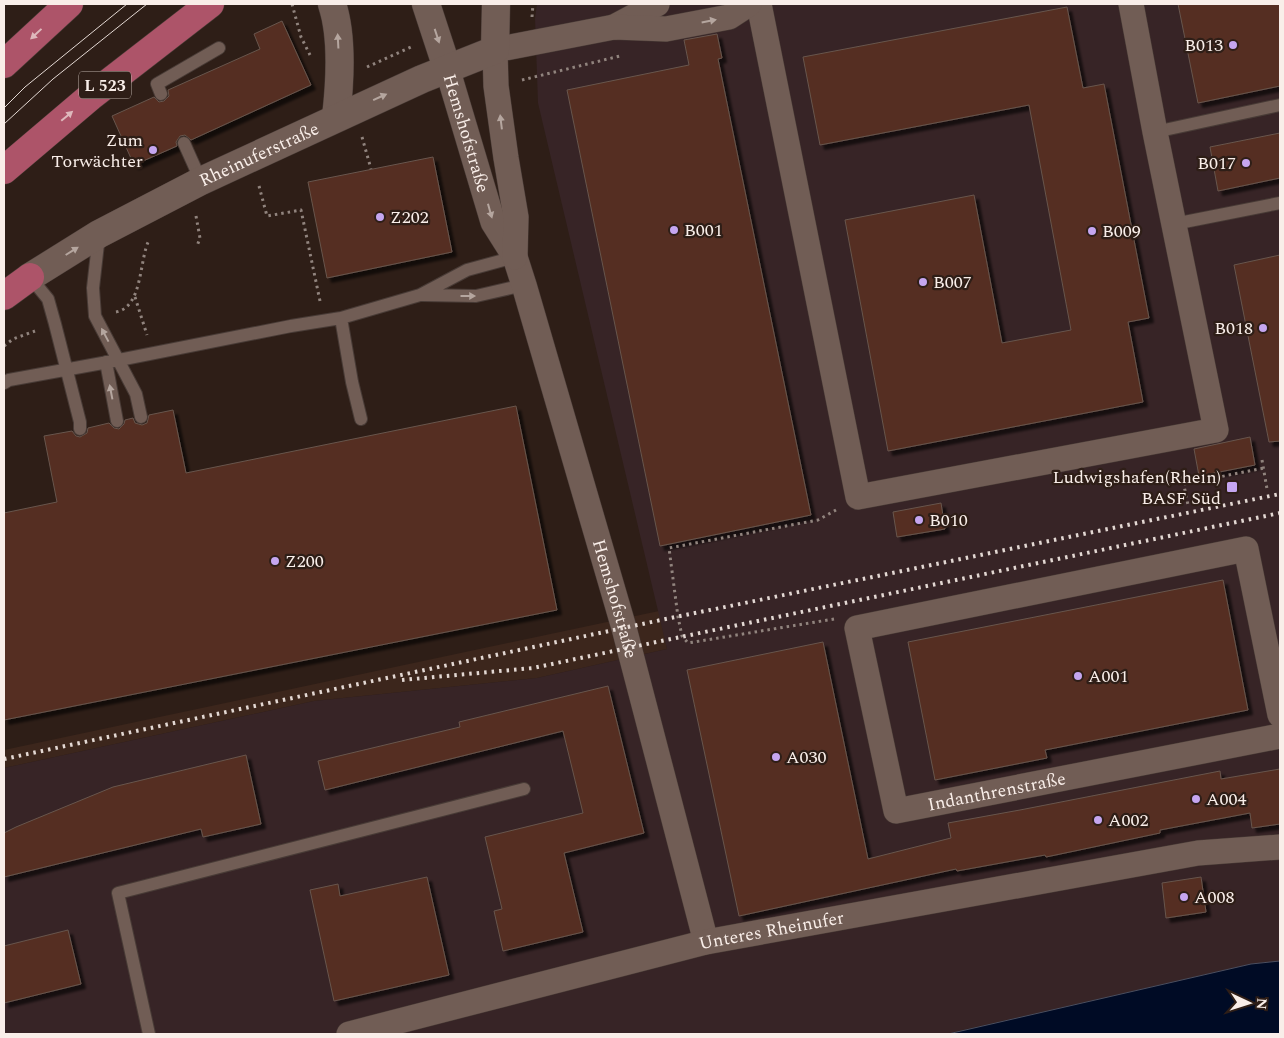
<svg xmlns="http://www.w3.org/2000/svg" width="1284" height="1038" font-family="Spectral,serif">
<style>
.built{fill:#3c261c}
.industrial{fill:#372426}
.water{fill:#000b25;stroke:#4b4f60}
.building{fill:#542f20;stroke:#68554d;filter:url(#shadow)}
.lines{fill:none;stroke-linecap:round;stroke-linejoin:round}
.lane-casing{stroke:#483b36;stroke-width:14}
.street-casing{stroke:#483b36;stroke-width:26}
.secondary-casing{stroke:#483b36;stroke-width:29}
.primary-casing{stroke:#483b36;stroke-width:29}
.path{stroke:#91847e;stroke-width:3;stroke-dasharray:2.5 4;stroke-linecap:butt}
.lane{stroke:#715d55;stroke-width:12}
.street{stroke:#715d55;stroke-width:25}
.secondary{stroke:#715d55;stroke-width:28}
.primary{stroke:#ad5469;stroke-width:28}
.tram{stroke:#e3d8d3;stroke-width:1}
.rail{stroke:#e3d8d3;stroke-width:4;stroke-dasharray:2.5 5;stroke-linecap:butt}
.oneway{fill:#b5a69f}
.oneway2{fill:#deb8bc}
.poi-dot{fill:#c5a6f0;stroke:#2e1e17;stroke-width:2}
.labels{text-anchor:middle;stroke-width:4.5;stroke-linejoin:round;paint-order:stroke}
.shield{fill:#2e1e17;stroke:#bcb0aa;stroke-width:1}
.shield-label{font-size:16px;font-weight:bold;fill:#f9eee9}
.poi-label{font-size:18px;fill:#f9eee9;stroke:#2e1e17;text-anchor:start}
.street-label{font-size:18px;fill:#f9eee9;stroke:#2e1e17}
</style>
<defs>
<filter id="shadow"><feDropShadow dx="4.5" dy="4.5" stdDeviation="1" flood-color="#0009"/></filter>
</defs>
<rect width="100%" height="100%" fill="#2e1e17"/>
<path class="built" d="M 659,611 L 667,649 L 537,678 L 314,701 L 4,768 L 4,750 Z"/>
<path class="industrial" d="M 537,4 L 1280,4 L 1280,961 L 1251,964 L 945,1034 L 4,1034 L 4,768 L 314,701 L 537,678 L 667,649 L 538,103 L 535,18 Z"/>
<path class="water" d="M 1280,961 L 1280,1034 L 948,1034 L 1251,964 Z"/>
<path class="building" d="M 1178,4 L 1280,4 L 1280,86 L 1198,103 Z
M 1067,7 L 1083,88 L 1104,84 L 1149,318 L 1128,322 L 1143,402 L 888,451 L 845,220 L 974,195 L 1002,343 L 1071,330 L 1029,105 L 820,145 L 803,57 Z
M 282,21 L 311,85 L 191,140 L 185,135 L 180,136 L 176,142 L 177,146 L 134,165 L 112,116 L 154,97 L 159,102 L 164,101 L 169,96 L 168,90 L 260,49 L 254,34 Z
M 717,34 L 722,58 L 718,59 L 811,515 L 660,546 L 567,90 L 689,65 L 684,40 Z
M 1280,133 L 1280,178 L 1218,191 L 1210,147 Z
M 433,157 L 452,252 L 327,278 L 308,182 Z
M 1280,255 L 1280,441 L 1269,442 L 1234,265 Z
M 516,406 L 557,610 L 4,720 L 4,513 L 57,502 L 44,436 L 72,431 L 76,436 L 80,437 L 87,433 L 88,428 L 109,423 L 114,428 L 119,429 L 124,424 L 125,420 L 133,418 L 135,423 L 142,425 L 147,423 L 149,415 L 173,410 L 186,473 Z
M 1250,437 L 1255,465 L 1199,476 L 1194,449 Z
M 941,503 L 945,529 L 897,537 L 893,512 Z
M 1223,580 L 1248,710 L 1045,750 L 1047,758 L 935,780 L 908,642 Z
M 823,642 L 868,859 L 951,838 L 948,823 L 1020,810 L 1220,771 L 1221,779 L 1280,769 L 1280,824 L 1252,828 L 1250,813 L 1160,830 L 1160,833 L 1046,857 L 1045,855 L 957,871 L 956,869 L 739,916 L 687,670 Z
M 608,686 L 644,833 L 564,853 L 583,932 L 503,951 L 494,911 L 502,909 L 485,837 L 583,813 L 563,731 L 325,790 L 318,761 L 460,727 L 459,722 Z
M 246,755 L 261,824 L 203,837 L 201,829 L 4,877 L 4,833 L 16,827 L 113,787 Z
M 427,877 L 449,975 L 334,1001 L 310,890 L 338,884 L 340,896 Z
M 1201,877 L 1206,912 L 1166,918 L 1162,883 Z
M 68,930 L 81,984 L 4,1003 L 4,946 Z"/>
<g class="lines">
<defs>
<path id="lane" d="M 161,94 L 157,84 L 219,48
M 1155,132 L 1280,105
M 184,143 L 201,181
M 1174,224 L 1280,203
M 99,235 L 93,288 L 95,316 L 136,394 L 141,417
M 30,277 L 48,299 L 55,324 L 80,422 L 80,429
M 422,295 L 476,296 L 524,285
M 341,318 L 352,382 L 361,419
M 106,362 L 117,421
M 4,383 L 9,380 L 119,360 L 291,326 L 341,318 L 420,295 L 467,270 L 515,257
M 149,1034 L 118,893 L 524,789"/>
<g id="street">
<path d="M 759,4 L 858,497 L 1216,430 L 1155,132 L 1131,4"/>
<path d="M 614,27 L 657,4"/>
<path id="s1" d="M 447,68 L 493,222 L 515,257 L 524,285 L 624,628 L 706,942"/>
<path d="M 515,257 L 516,217 L 506,158 L 496,86 L 495,50 L 614,27 L 666,29 L 729,17 L 749,4"/>
<path id="s2" d="M 1280,715 L 1246,549 L 857,628 L 896,811 L 1280,736"/>
<path id="s3" d="M 349,1034 L 706,942 L 1198,853 L 1280,847"/>
</g>
<g id="secondary">
<path d="M 332,4 C 343,37 340,83 336,117"/>
<path d="M 426,4 L 447,68"/>
<path id="s4" d="M 30,277 L 99,234 L 201,181 L 422,79 L 495,50 L 496,4"/>
</g>
<path id="primary" d="M 4,64 L 69,4
M 4,170 L 90,97 L 210,4
M 4,296 L 30,277"/>
</defs>
<use href="#lane" class="lane-casing"/>
<use href="#street" class="street-casing"/>
<use href="#secondary" class="secondary-casing"/>
<use href="#primary" class="primary-casing"/>
<path class="path" d="M 292,4 L 301,37 L 310,55
M 532,17 L 533,4
M 367,67 L 411,47
M 522,80 L 620,56
M 362,137 L 371,169
M 259,186 L 267,216 L 301,210 L 320,301
M 196,216 L 200,238 L 197,246
M 135,297 L 147,335
M 116,312 C 143,307 139,260 149,240
M 4,346 L 13,339 L 35,331
M 1262,460 L 1267,489
M 1182,476 L 1188,505
M 1184,484 L 1264,468
M 834,619 L 688,643 L 682,636 L 678,617 L 669,548 L 818,520 L 836,510"/>
<use href="#lane" class="lane"/>
<use href="#street" class="street"/>
<use href="#secondary" class="secondary"/>
<use href="#primary" class="primary"/>
<path class="tram" d="M 4,108 L 25,87 L 127,4
M 4,124 L 53,79 L 147,4"/>
<path class="rail" d="M 402,680 L 533,668 L 666,640 L 1280,513
M 4,759 L 661,620 L 1280,494"/>
</g>
<defs><path id="oneway-solid" d="M-6-.8H1V-3.2L6.5 0L1 3.2V.8H-6Z" transform="scale(1.25)"/></defs>
<g class="oneway">
<use href="#oneway-solid" transform="translate(709 21) rotate(-11)"/>
<use href="#oneway-solid" transform="translate(437 36) rotate(72)"/>
<use href="#oneway-solid" transform="translate(338 41) rotate(-93)"/>
<use href="#oneway-solid" transform="translate(380 97) rotate(-24)"/>
<use href="#oneway-solid" transform="translate(501 122) rotate(-97)"/>
<use href="#oneway-solid" transform="translate(490 211) rotate(74)"/>
<use href="#oneway-solid" transform="translate(72 251) rotate(-32)"/>
<use href="#oneway-solid" transform="translate(468 296)"/>
<use href="#oneway-solid" transform="translate(105 335) rotate(-118)"/>
<use href="#oneway-solid" transform="translate(111 392) rotate(-101)"/>
</g>
<g class="oneway2">
<use href="#oneway-solid" transform="translate(36 34) rotate(137)"/>
<use href="#oneway-solid" transform="translate(67 116) rotate(-40)"/>
</g>
<g class="poi-dot">
<circle cx="1233" cy="45" r="5"/>
<circle cx="153" cy="150" r="5"/>
<circle cx="1246" cy="163" r="5"/>
<circle cx="380" cy="217" r="5"/>
<circle cx="674" cy="230" r="5"/>
<circle cx="1092" cy="231" r="5"/>
<circle cx="923" cy="282" r="5"/>
<circle cx="1263" cy="328" r="5"/>
<rect x="1226" y="481" width="12" height="12" rx="2.5"/>
<circle cx="919" cy="520" r="5"/>
<circle cx="275" cy="561" r="5"/>
<circle cx="1078" cy="676" r="5"/>
<circle cx="776" cy="757" r="5"/>
<circle cx="1196" cy="799" r="5"/>
<circle cx="1098" cy="820" r="5"/>
<circle cx="1184" cy="897" r="5"/>
</g>
<g class="labels">
<rect class="shield" x="79" y="71.5" width="52" height="27" rx="4"/>
<g class="shield-label">
<text x="105" y="91">L 523</text>
</g>
<g class="poi-label">
<text x="1223" y="51" text-anchor="end">B013</text>
<text x="143" y="146" text-anchor="end">Zum<tspan x="143" dy="21">Torwächter</tspan></text>
<text x="1236" y="169" text-anchor="end">B017</text>
<text x="390" y="223">Z202</text>
<text x="684" y="236">B001</text>
<text x="1102" y="237">B009</text>
<text x="933" y="288">B007</text>
<text x="1253" y="334" text-anchor="end">B018</text>
<text x="1221" y="483" text-anchor="end">Ludwigshafen(Rhein)<tspan x="1221" dy="21">BASF Süd</tspan></text>
<text x="929" y="526">B010</text>
<text x="285" y="567">Z200</text>
<text x="1088" y="682">A001</text>
<text x="786" y="763">A030</text>
<text x="1206" y="805">A004</text>
<text x="1108" y="826">A002</text>
<text x="1194" y="903">A008</text>
</g>
<g class="street-label">
<text dy="6" stroke="none"><textPath href="#s1" startOffset="68">Hemshofstraße</textPath></text>
<text dy="6" stroke="none"><textPath href="#s4" startOffset="260">Rheinuferstraße</textPath></text>
<text dy="6" stroke="none"><textPath href="#s1" startOffset="558">Hemshofstraße</textPath></text>
<text dy="6" stroke="none"><textPath href="#s2" startOffset="856">Indanthrenstraße</textPath></text>
<text dy="6" stroke="none"><textPath href="#s3" startOffset="435">Unteres Rheinufer</textPath></text>
</g>
</g>
<rect width="1284" height="1038" fill="none" stroke="#f9eee9" stroke-width="10"/>
<g transform="translate(1249 1003) rotate(94)" stroke="#2e1e17" stroke-width="4" paint-order="stroke">
<path d="M0-4L9 19L0 12L-9 19Z" fill="#f9eee9"/>
<text y="-8" font-size="14" font-weight="bold" text-anchor="middle" fill="#f9eee9">N</text>
</g>
</svg>
